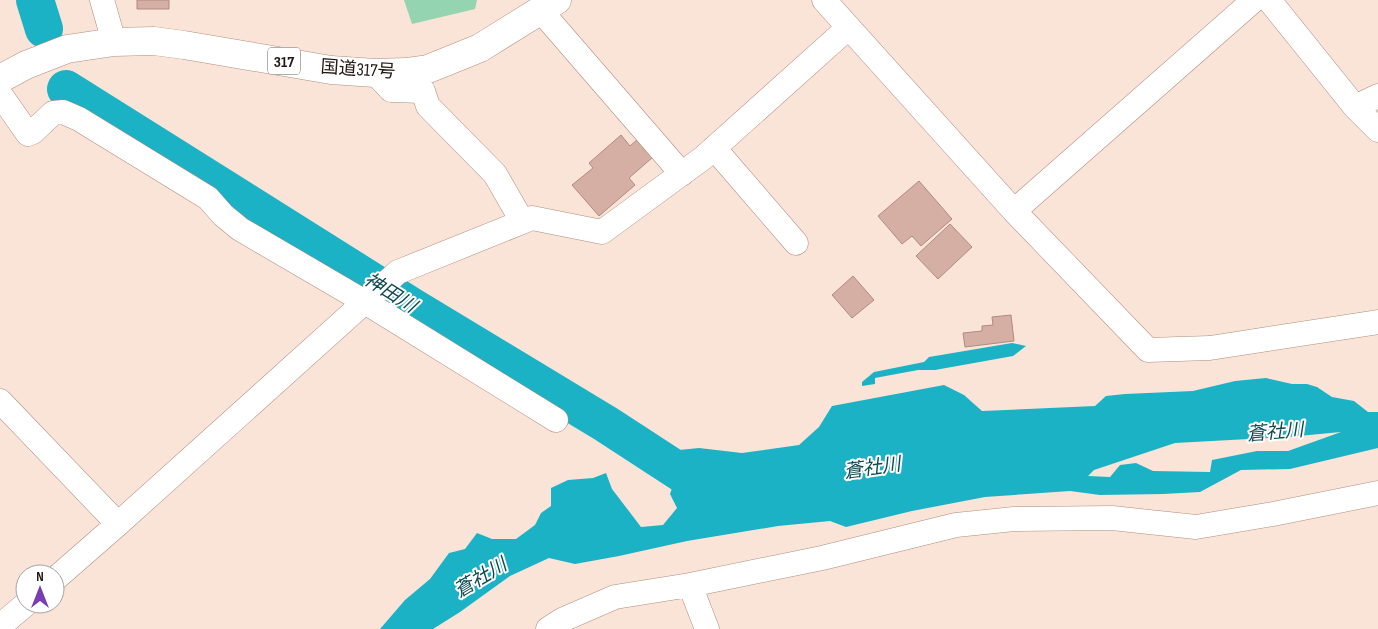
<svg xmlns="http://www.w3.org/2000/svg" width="1378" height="629" font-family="'Sofia Sans Condensed','Noto Sans JP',sans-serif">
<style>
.green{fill:#95d4b0}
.water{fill:#1bb2c6;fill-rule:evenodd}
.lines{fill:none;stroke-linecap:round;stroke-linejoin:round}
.river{stroke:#1bb2c6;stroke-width:38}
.building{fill:#d5afa3;stroke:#af8a7f}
.minor-casing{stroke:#af8e7c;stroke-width:25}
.highway-casing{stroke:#af8e7c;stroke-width:29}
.minor{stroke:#fff;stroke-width:24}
.highway{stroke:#fff;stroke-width:28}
.labels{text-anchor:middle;stroke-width:4;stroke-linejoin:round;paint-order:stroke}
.shield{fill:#fff;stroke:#655d58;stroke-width:1}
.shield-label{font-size:16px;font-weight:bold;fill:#231710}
.street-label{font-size:18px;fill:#231710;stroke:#fff}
.water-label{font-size:19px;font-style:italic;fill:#0e4952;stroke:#fff}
</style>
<rect width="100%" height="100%" fill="#fae4d8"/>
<path class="green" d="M 404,0 L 477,0 L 475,9 L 412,24 Z"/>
<path class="water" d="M 1012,343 L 1026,346 L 1013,356 L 935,370 L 918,370 L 875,378 L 875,384 L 862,386 L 862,382 L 874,372 L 924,362 L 929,357 Z
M 1266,378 L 1292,384 L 1307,384 L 1317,387 L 1332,397 L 1354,401 L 1368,412 L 1378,412 L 1378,448 L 1290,469 L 1241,470 L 1200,492 L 1163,494 L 1100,495 L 1070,491 L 985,497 L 912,511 L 846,527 L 830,521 L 778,526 L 687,541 L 619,556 L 575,564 L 549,558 L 510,576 L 460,612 L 433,629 L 380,629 L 405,600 L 430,579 L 449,553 L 465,549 L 477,533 L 492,539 L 516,539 L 535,525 L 541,513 L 551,506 L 551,488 L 568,480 L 593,478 L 606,473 L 612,489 L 641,527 L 663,525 L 677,508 L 670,494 L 682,460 L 679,450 L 699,448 L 742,453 L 799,445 L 819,427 L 832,406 L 944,385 L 964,395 L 982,411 L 1095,406 L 1106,396 L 1125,394 L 1193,391 L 1235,381 ZM 1341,432 L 1288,451 L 1257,451 L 1212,460 L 1210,472 L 1153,471 L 1136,463 L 1120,465 L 1110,477 L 1088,476 L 1094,470 L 1175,443 L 1288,437 Z"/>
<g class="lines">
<path class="river" d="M 35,0 L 44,29
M 66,89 L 411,306 L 606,424 L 715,495"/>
</g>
<path class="building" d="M 137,0 L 169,0 L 169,9 L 137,9 Z
M 621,135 L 630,146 L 638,139 L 653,157 L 629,178 L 635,185 L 599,216 L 572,185 L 593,168 L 589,163 Z
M 919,181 L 952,219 L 921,246 L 912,236 L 902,244 L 878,216 Z
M 950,224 L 972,247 L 938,279 L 916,256 Z
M 853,276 L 874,300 L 852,318 L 832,295 Z
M 1011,315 L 1014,341 L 965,347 L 963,333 L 982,331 L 982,326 L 993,325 L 992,317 Z"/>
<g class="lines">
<defs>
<path id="minor" d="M 102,0 L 114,42
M 824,0 L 1014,211 L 1148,350 L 1210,348 L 1378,322
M 1269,0 L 1355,107 L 1378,96
M 541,11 L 682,174
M 375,73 L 391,90 L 423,91 L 428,106 L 495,174 L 522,221
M 0,94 L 28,134 L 33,132 L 53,113 L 63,112 L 79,119 L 208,198 L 223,215 L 240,229 L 365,302 L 556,420
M 1355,107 L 1378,130
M 714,148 L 796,243
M 1014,211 L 1254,0
M 0,401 L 118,524
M 55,579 L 118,524 L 398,272 L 532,218 L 602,232 L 703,158 L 848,28
M 0,626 L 26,604
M 548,629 L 562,620 L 615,597 L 690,585
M 707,629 L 690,585 L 822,558 L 956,525 L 1014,519 L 1112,518 L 1196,527 L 1273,514 L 1378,493"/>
<path id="highway" d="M 0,79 L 26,65 L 67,49 L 114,42 L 154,41 L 184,45 L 331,70 L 375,73 L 406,72 L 428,69 L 480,48 L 557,0"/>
</defs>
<use href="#minor" class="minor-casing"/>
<use href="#highway" class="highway-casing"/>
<use href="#minor" class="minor"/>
<use href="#highway" class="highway"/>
</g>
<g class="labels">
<rect class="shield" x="268" y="47.5" width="32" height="27" rx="4"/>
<g class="shield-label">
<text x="284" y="67">317</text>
</g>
<g class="street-label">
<text transform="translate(358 69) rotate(4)" y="6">国道317号</text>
</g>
<g class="water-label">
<text transform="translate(391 292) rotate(32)" y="7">神田川</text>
<text transform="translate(1275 431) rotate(-5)" y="7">蒼社川</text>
<text transform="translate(872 467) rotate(-8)" y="7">蒼社川</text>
<text transform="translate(480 577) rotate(-31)" y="7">蒼社川</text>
</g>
</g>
<g transform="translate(40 589)"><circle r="24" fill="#ffffff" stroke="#a7a29f"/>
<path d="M0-4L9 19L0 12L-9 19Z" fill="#7a3eb4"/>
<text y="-8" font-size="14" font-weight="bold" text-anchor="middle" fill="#231710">N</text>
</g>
</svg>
